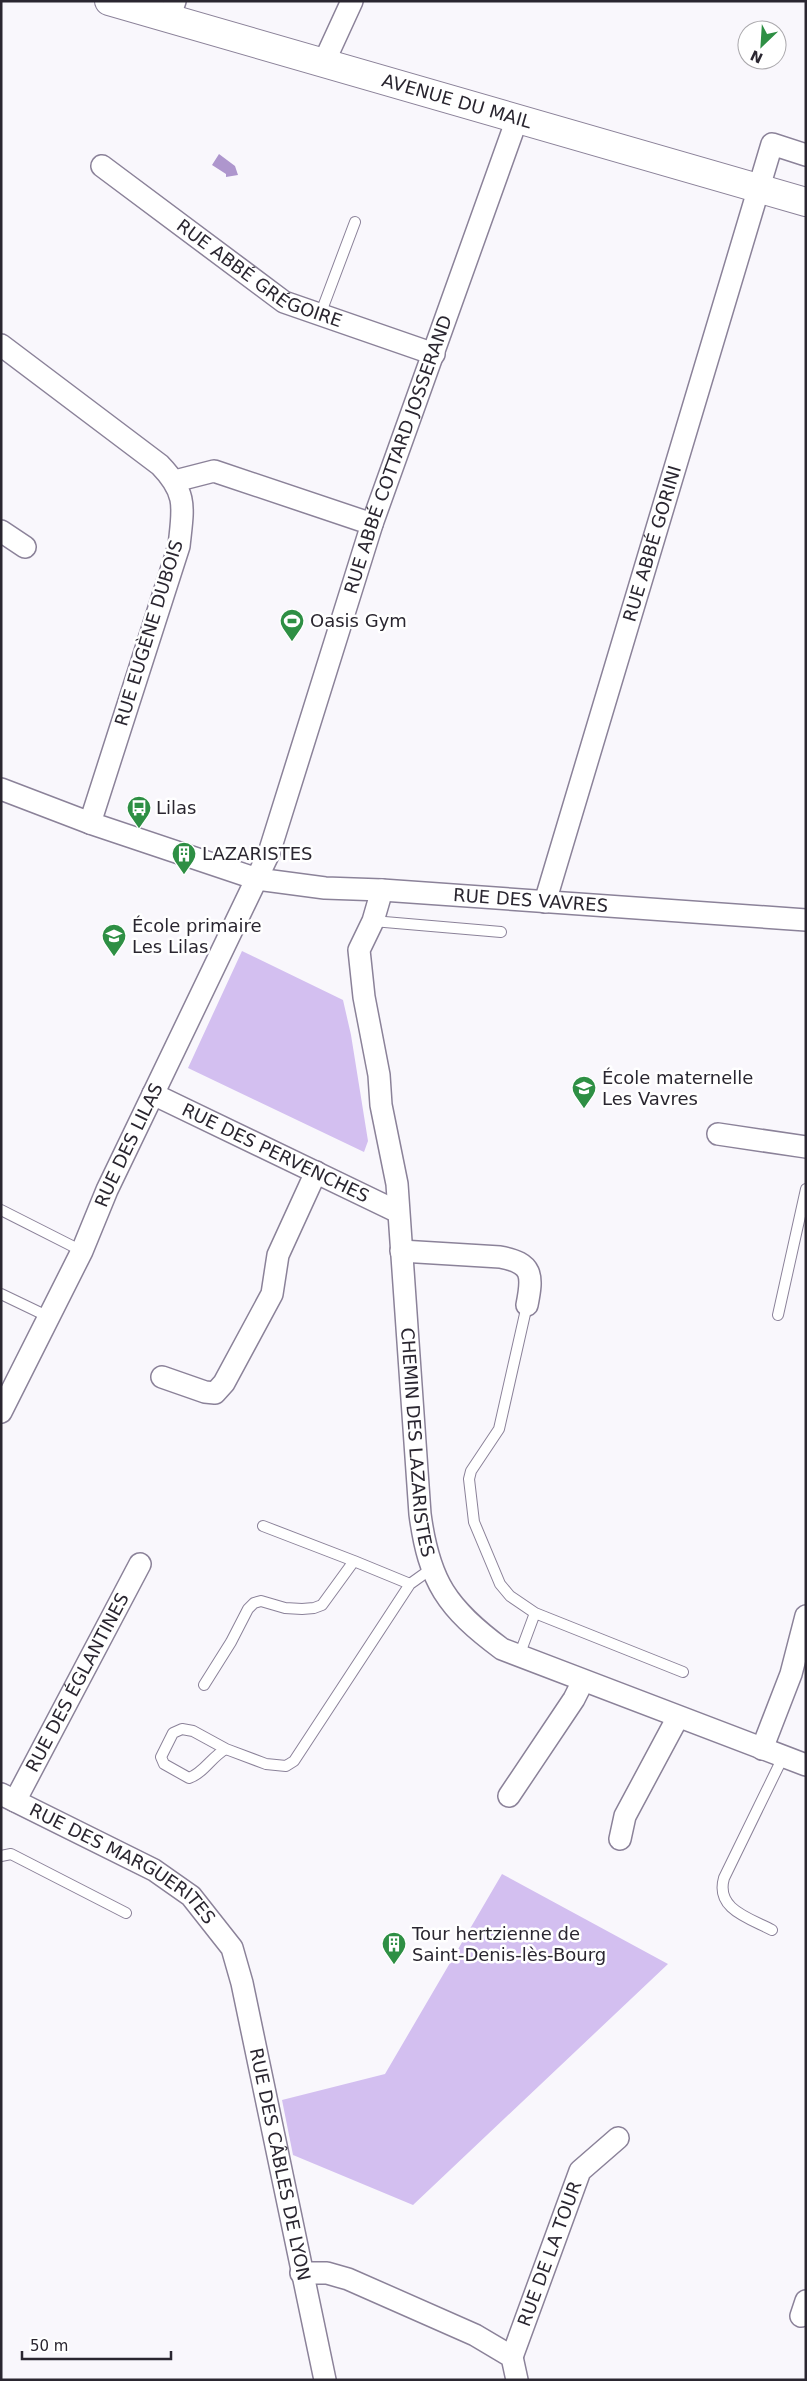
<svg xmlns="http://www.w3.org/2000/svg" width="807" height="2381" font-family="'DejaVu Sans',sans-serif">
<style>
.green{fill:#d3bff0}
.water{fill:#ae96cd}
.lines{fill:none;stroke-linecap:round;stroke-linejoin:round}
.lane-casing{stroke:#8b8299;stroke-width:12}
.street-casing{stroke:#8b8299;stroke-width:24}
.primary-casing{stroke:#8b8299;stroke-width:30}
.lane{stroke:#fff;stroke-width:10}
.street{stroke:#fff;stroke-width:21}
.primary{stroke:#fff;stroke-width:28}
.labels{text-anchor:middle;stroke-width:5;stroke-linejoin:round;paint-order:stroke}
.street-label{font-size:18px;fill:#2a2630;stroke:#fff}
.poi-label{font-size:18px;fill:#2a2630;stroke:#fff;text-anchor:start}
</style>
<rect width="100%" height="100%" fill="#f9f7fc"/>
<path class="green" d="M 242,951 L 343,1000 L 351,1035 L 368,1141 L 364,1152 L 188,1068 Z
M 502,1874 L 668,1964 L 413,2205 L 293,2155 L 282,2100 L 385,2074 Z"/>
<path class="water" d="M 219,154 L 235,166 L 238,175 L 226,177 L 226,174 L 212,165 Z"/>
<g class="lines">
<defs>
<path id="lane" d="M 320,315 L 355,222
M 373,921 L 501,932
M 1,1210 L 82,1251
M 1,1294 L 49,1317
M 527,1305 L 499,1429 L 471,1471 L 469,1479 L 474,1522 L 500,1584 L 510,1596 L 535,1613
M 778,1315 L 806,1189
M 263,1526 L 354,1561
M 519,1656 L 535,1613 L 683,1672
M 204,1685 L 231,1642 L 248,1609 L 254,1603 L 261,1601 L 285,1608 L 302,1609 L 314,1608 L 322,1605 L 354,1561 L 410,1584
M 226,1749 C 212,1756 204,1773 189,1778 L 164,1764 L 161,1757 L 173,1733 L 182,1729 L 193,1731 L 226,1749 L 266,1764 L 286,1766 L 294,1761 L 410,1584 L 431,1569
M 1,1856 L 11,1854 L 126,1913
M 772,1930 C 749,1918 715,1909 724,1878 L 783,1757"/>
<g id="street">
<path d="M 169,19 L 175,1"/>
<path d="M 324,62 L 352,1"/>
<path id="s1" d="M 102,166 L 284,302 L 434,354"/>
<path d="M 1,345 L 160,465 C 188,494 183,508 179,546 L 90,823"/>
<path d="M 175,481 L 214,471 L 372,524"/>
<path d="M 1,531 L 25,547"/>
<path id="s2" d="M 1,789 L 90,823 L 257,879 L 325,888 L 382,890 L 806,920"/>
<path id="s3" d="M 382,890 L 373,921 L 359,950 L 364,997 L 379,1075 L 381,1105 L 397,1184 L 420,1514 C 429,1582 447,1608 502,1649 L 806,1765"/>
<path id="s4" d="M 545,902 L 772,144 L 806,155"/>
<path id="s5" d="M 153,1094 L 398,1212"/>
<path d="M 718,1134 L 806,1147"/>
<path d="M 401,1251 L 500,1257 C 533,1263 533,1275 527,1305"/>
<path d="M 162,1377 L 205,1392 L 215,1393 L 224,1383 L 272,1294 L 278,1255 L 316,1172"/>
<path id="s6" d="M 1,1412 L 82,1251 L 107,1190 L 269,853 L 372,524 L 517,119"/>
<path d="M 762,1749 L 791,1674 L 806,1616"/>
<path id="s7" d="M 1,1794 L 154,1870 L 191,1896 L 232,1948 L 242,1983 L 325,2380"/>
<path d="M 509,1796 L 574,1699 L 583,1681"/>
<path id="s8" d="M 15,1801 L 140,1564"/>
<path d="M 620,1839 L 625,1816 L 678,1717"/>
<path d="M 301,2273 L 327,2273 L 348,2279 L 475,2335 L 512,2357 L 517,2380"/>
<path d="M 801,2316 L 806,2301"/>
<path id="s9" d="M 512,2357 L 580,2171 L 618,2138"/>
</g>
<g id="primary">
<path id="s10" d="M 109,1 L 806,202"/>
</g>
</defs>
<use href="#lane" class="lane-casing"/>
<use href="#street" class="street-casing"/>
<use href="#primary" class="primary-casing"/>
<use href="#lane" class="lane"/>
<use href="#street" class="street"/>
<use href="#primary" class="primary"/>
</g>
<defs>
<symbol id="stadium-pin" viewBox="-11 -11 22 30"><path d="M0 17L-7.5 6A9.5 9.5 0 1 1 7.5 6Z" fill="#2e8f44" stroke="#fff"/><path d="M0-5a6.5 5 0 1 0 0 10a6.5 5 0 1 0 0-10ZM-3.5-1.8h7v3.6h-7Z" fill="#fff"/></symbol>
<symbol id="bus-pin" viewBox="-11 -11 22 30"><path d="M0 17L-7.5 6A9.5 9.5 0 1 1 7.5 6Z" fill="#2e8f44" stroke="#fff"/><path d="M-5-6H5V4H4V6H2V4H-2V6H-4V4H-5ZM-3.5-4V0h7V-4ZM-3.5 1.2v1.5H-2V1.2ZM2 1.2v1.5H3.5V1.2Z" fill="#fff"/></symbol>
<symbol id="building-pin" viewBox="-11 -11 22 30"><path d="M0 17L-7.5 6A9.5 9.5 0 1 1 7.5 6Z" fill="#2e8f44" stroke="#fff"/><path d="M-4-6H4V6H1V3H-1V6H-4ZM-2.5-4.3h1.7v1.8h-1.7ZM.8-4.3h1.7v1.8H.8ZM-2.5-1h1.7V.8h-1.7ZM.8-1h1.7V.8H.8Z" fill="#fff"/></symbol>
<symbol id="school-pin" viewBox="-11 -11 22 30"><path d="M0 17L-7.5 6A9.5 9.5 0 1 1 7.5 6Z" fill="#2e8f44" stroke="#fff"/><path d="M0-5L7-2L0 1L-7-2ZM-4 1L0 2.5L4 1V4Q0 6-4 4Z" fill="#fff"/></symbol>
</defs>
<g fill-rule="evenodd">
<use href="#stadium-pin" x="278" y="607" width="28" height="38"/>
<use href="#bus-pin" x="125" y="794" width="28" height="38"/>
<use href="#building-pin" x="170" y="840" width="28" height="38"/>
<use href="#school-pin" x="100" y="922" width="28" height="38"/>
<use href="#school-pin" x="570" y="1074" width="28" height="38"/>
<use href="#building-pin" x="380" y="1930" width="28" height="38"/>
</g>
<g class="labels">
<g class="street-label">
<text dy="6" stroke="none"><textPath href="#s10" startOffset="362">AVENUE DU MAIL</textPath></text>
<text dy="6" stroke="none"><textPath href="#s1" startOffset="192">RUE ABBÉ GRÉGOIRE</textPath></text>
<text dy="6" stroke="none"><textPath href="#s6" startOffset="1039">RUE ABBÉ COTTARD JOSSERAND</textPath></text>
<text dy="6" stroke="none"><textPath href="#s4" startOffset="374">RUE ABBÉ GORINI</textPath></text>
<text transform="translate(149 633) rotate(-73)" y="6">RUE EUGÈNE DUBOIS</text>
<text dy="6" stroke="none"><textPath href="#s2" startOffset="546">RUE DES VAVRES</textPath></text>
<text dy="6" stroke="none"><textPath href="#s6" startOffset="296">RUE DES LILAS</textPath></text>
<text dy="6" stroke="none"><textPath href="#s5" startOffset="136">RUE DES PERVENCHES</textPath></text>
<text dy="6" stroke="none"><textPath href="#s3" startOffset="561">CHEMIN DES LAZARISTES</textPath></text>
<text dy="6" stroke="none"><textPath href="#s8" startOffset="134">RUE DES ÉGLANTINES</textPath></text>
<text dy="6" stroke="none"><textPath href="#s7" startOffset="141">RUE DES MARGUERITES</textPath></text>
<text dy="6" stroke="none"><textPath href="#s7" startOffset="504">RUE DES CÂBLES DE LYON</textPath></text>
<text dy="6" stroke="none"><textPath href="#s9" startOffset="110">RUE DE LA TOUR</textPath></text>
</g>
<g class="poi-label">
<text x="310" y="627">Oasis Gym</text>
<text x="156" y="814">Lilas</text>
<text x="202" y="860">LAZARISTES</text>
<text x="132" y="932">École primaire<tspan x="132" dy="21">Les Lilas</tspan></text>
<text x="602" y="1084">École maternelle<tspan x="602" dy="21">Les Vavres</tspan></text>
<text x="412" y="1940">Tour hertzienne de<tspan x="412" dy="21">Saint-Denis-lès-Bourg</tspan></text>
</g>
</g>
<rect width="807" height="2381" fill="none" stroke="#2a2630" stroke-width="5"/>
<g transform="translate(762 45) rotate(205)"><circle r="24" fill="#ffffff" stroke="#aaa8ac"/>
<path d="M0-4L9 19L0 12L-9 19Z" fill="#2e8f44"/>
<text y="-8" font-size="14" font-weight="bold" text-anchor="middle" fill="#2a2630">N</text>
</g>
<path d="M22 2351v8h149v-8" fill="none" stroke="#2a2630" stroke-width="2.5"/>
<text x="30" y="2351" font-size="15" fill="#2a2630" stroke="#ffffff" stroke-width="4" paint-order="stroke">50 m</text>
</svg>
